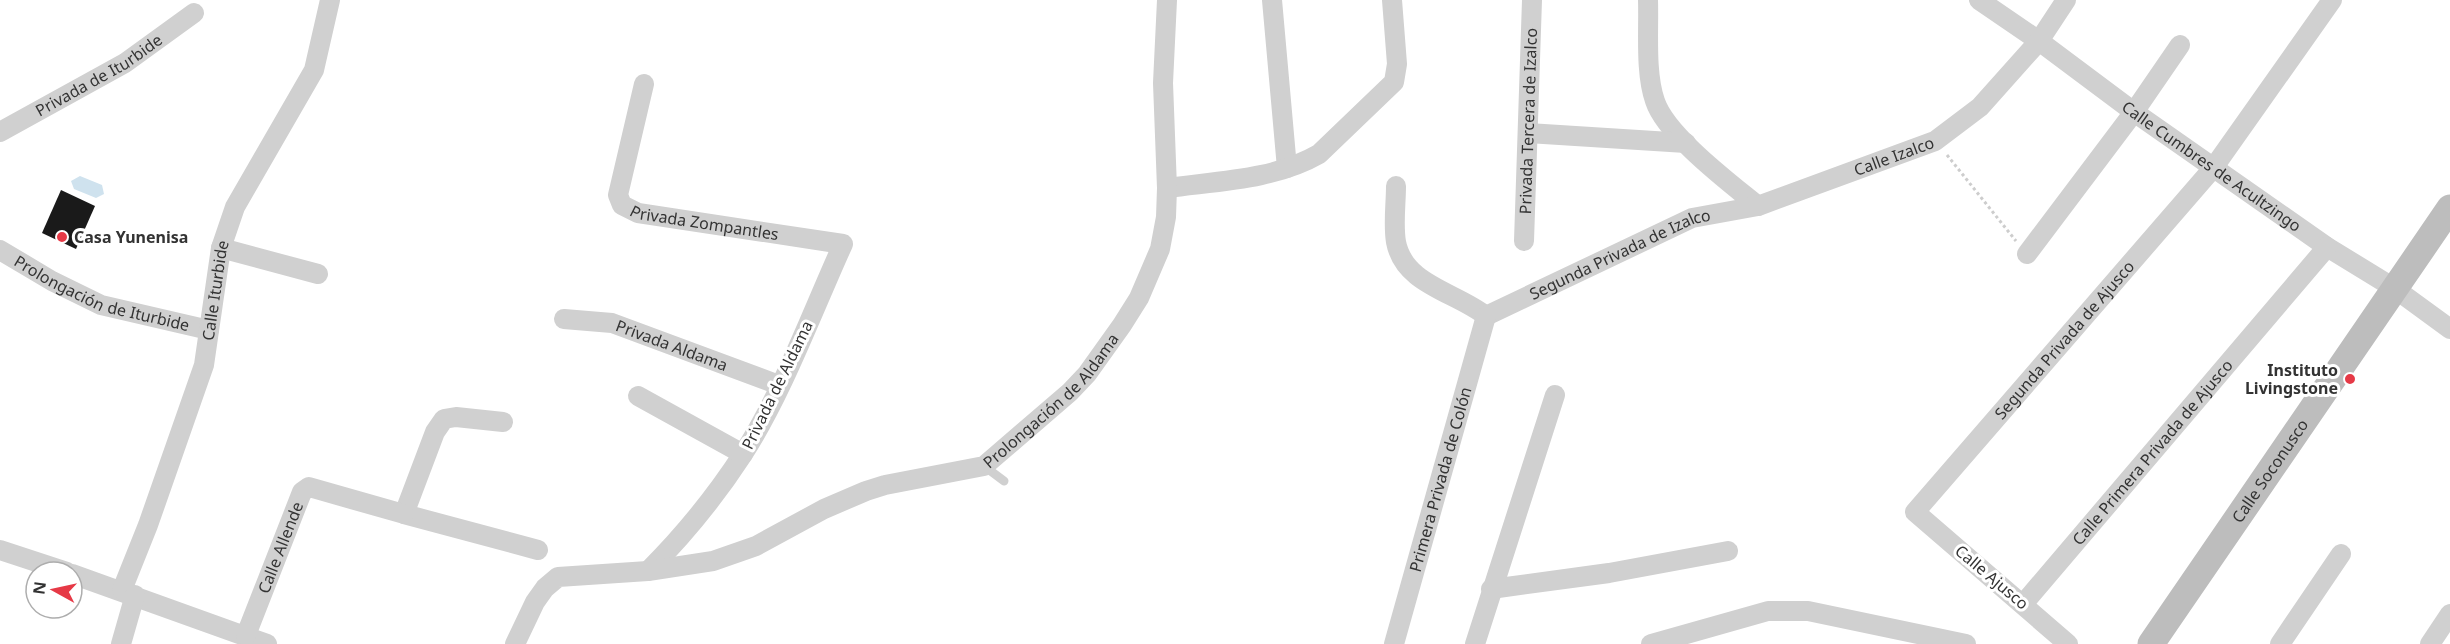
<svg xmlns="http://www.w3.org/2000/svg" width="2450" height="644" font-family="'Noto Sans',sans-serif">
<style>
.water{fill:#cfe2ee}
.building{fill:#1a1a1a}
.lines{fill:none;stroke-linecap:round;stroke-linejoin:round}
.path{stroke:#cdcdcd;stroke-width:3;stroke-dasharray:3 3;stroke-linecap:butt}
.service{stroke:#d0d0d0;stroke-width:9}
.minor{stroke:#d0d0d0;stroke-width:20}
.secondary{stroke:#bdbdbd;stroke-width:27}
.poi-dot{fill:#e63946;stroke:#fff;stroke-width:2}
.labels{text-anchor:middle;stroke-width:6;stroke-linejoin:round;paint-order:stroke}
.street-label{font-size:16px;fill:#333;stroke:#fff}
.poi-label{font-size:16px;font-weight:bold;fill:#333;stroke:#fff;text-anchor:start}
</style>
<rect width="100%" height="100%" fill="#fff"/>
<path class="water" d="M 80,176 L 102,185 L 104,194 L 96,198 L 74,189 L 71,181 Z"/>
<path class="building" d="M 61,190 L 95,206 L 76,249 L 42,233 Z"/>
<g class="lines">
<path class="path" d="M 1947,155 L 2016,241"/>
<path class="service" d="M 984,466 L 1004,481"/>
<g class="minor">
<path d="M 1272,0 L 1287,168"/>
<path d="M 1648,0 C 1649,30 1645,73 1655,101 C 1666,135 1730,183 1758,206"/>
<path id="s1" d="M 1979,0 L 2039,41 L 2134,112 L 2327,247 L 2394,288 L 2450,329"/>
<path id="s2" d="M 644,84 L 618,195 L 622,205 L 638,213 L 843,244 C 813,310 782,394 743,454 C 717,494 682,537 648,571"/>
<path id="s3" d="M 0,132 L 125,63 L 194,13"/>
<path d="M 1528,133 L 1686,143"/>
<path d="M 1396,186 C 1396,204 1393,224 1396,242 C 1404,285 1456,292 1486,316"/>
<path d="M 1167,188 C 1217,181 1274,180 1319,154 L 1394,82 L 1397,64 L 1392,0"/>
<path id="s4" d="M 1524,241 L 1532,0"/>
<path d="M 221,248 L 318,274"/>
<path id="s5" d="M 0,250 L 52,281 L 101,305 L 209,330"/>
<path d="M 2027,254 L 2134,112 L 2180,45"/>
<path id="s6" d="M 1486,316 L 1692,218 L 1758,206 L 1935,141 L 1980,107 L 2039,41 L 2066,0"/>
<path id="s7" d="M 564,319 L 612,323 L 779,385"/>
<path d="M 638,396 L 743,454"/>
<path d="M 503,422 L 456,417 L 444,419 L 435,432 L 404,514 L 538,550"/>
<path d="M 0,550 L 67,572"/>
<path d="M 72,574 L 267,644"/>
<path d="M 1491,589 L 1609,573 L 1728,551"/>
<path id="s8" d="M 122,590 L 148,525 L 204,365 L 221,248 L 235,207 L 314,70 L 330,0"/>
<path id="s9" d="M 2024,603 L 2327,247"/>
<path id="s10" d="M 246,635 L 302,492 L 309,487 L 404,514"/>
<path d="M 121,644 L 135,595"/>
<path id="s11" d="M 515,644 L 535,602 L 545,588 L 558,577 L 648,571 L 713,561 L 756,546 L 824,509 L 866,491 L 885,485 L 984,466 L 1070,392 L 1087,374 L 1122,325 L 1139,298 L 1160,249 L 1166,217 L 1167,188 L 1163,83 L 1167,0"/>
<path id="s12" d="M 1394,644 L 1486,316"/>
<path d="M 1475,644 L 1555,395"/>
<path d="M 1651,644 L 1768,611 L 1808,611 L 1966,644"/>
<path id="s13" d="M 2068,644 L 1915,512 L 2214,167 L 2332,0"/>
<path d="M 2280,644 L 2341,554"/>
<path d="M 2430,644 L 2450,614"/>
</g>
<path class="secondary" id="s14" d="M 2151,644 L 2450,208"/>
</g>
<g class="poi-dot">
<circle cx="62" cy="237" r="6"/>
<circle cx="2350" cy="379" r="6"/>
</g>
<g class="labels">
<g class="street-label">
<text dy="6" stroke="none"><textPath href="#s3" startOffset="114">Privada de Iturbide</textPath></text>
<text dy="6" stroke="none"><textPath href="#s4" startOffset="120">Privada Tercera de Izalco</textPath></text>
<text dy="6" stroke="none"><textPath href="#s6" startOffset="440">Calle Izalco</textPath></text>
<text dy="6" stroke="none"><textPath href="#s1" startOffset="286">Calle Cumbres de Acultzingo</textPath></text>
<text dy="6" stroke="none"><textPath href="#s2" startOffset="210">Privada Zompantles</textPath></text>
<text dy="6" stroke="none"><textPath href="#s6" startOffset="148">Segunda Privada de Izalco</textPath></text>
<text dy="6" stroke="none"><textPath href="#s8" startOffset="315">Calle Iturbide</textPath></text>
<text dy="6" stroke="none"><textPath href="#s5" startOffset="112">Prolongación de Iturbide</textPath></text>
<text dy="6" stroke="none"><textPath href="#s13" startOffset="430">Segunda Privada de Ajusco</textPath></text>
<text dy="6" stroke="none"><textPath href="#s7" startOffset="112">Privada Aldama</textPath></text>
<text transform="translate(777 385) rotate(-64)" y="6">Privada de Aldama</text>
<text dy="6" stroke="none"><textPath href="#s11" startOffset="620">Prolongación de Aldama</textPath></text>
<text dy="6" stroke="none"><textPath href="#s9" startOffset="198">Calle Primera Privada de Ajusco</textPath></text>
<text dy="6" stroke="none"><textPath href="#s14" startOffset="210">Calle Soconusco</textPath></text>
<text dy="6" stroke="none"><textPath href="#s12" startOffset="171">Primera Privada de Colón</textPath></text>
<text dy="6" stroke="none"><textPath href="#s10" startOffset="94">Calle Allende</textPath></text>
<text transform="translate(1992 577) rotate(40)" y="6">Calle Ajusco</text>
</g>
<g class="poi-label">
<text x="74" y="243">Casa Yunenisa</text>
<text x="2338" y="376" text-anchor="end">Instituto<tspan x="2338" dy="18">Livingstone</tspan></text>
</g>
</g>
<g transform="translate(54 590) rotate(278)"><circle r="28" fill="#ffffff" stroke="#adadad" stroke-width="1.5"/>
<path d="M0-4.5L10 22L0 15L-10 22Z" fill="#e63946"/>
<text y="-9" font-size="16" font-weight="bold" text-anchor="middle" fill="#333333">N</text>
</g>
</svg>
